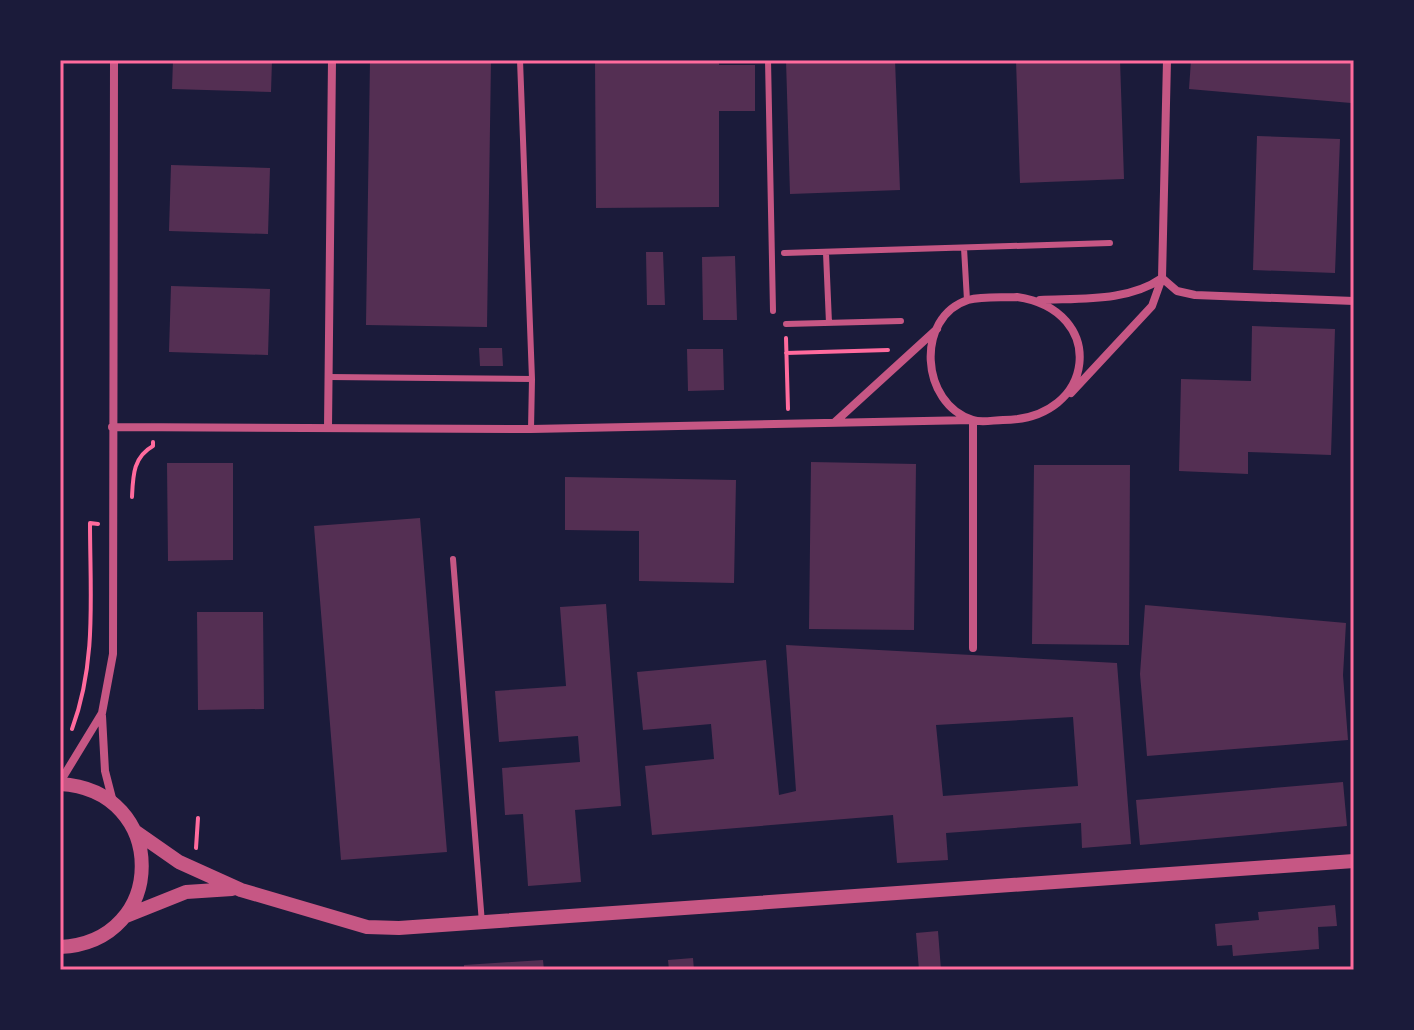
<svg xmlns="http://www.w3.org/2000/svg" width="1414" height="1030" font-family="'Source Sans 3',sans-serif">
<style>
.building{fill:#542f53;fill-rule:evenodd}
.lines{fill:none;stroke-linecap:round;stroke-linejoin:round}
.path{stroke:#ff6b9d;stroke-width:4}
.service{stroke:#c65784;stroke-width:6}
.minor{stroke:#c65784;stroke-width:8}
.tertiary{stroke:#c65784;stroke-width:14}
.neatline{fill:none;stroke:#ff6b9d;stroke-width:3}
</style>
<rect width="100%" height="100%" fill="#1b1b3a"/>
<path class="building" d="M 173,60 L 272,60 L 271,92 L 172,89 Z
M 370,60 L 491,60 L 487,327 L 366,325 Z
M 595,60 L 719,60 L 719,65 L 755,65 L 755,111 L 719,111 L 719,207 L 596,208 Z
M 786,60 L 895,60 L 900,190 L 790,194 Z
M 1016,60 L 1120,60 L 1124,179 L 1020,183 Z
M 1191,60 L 1354,60 L 1351,103 L 1189,89 Z
M 1257,136 L 1340,139 L 1335,273 L 1253,270 Z
M 171,165 L 270,168 L 268,234 L 169,231 Z
M 646,252 L 663,252 L 665,305 L 647,305 Z
M 735,256 L 737,320 L 703,320 L 702,257 Z
M 171,286 L 270,289 L 268,355 L 169,352 Z
M 1252,326 L 1335,329 L 1331,455 L 1248,452 L 1248,474 L 1179,471 L 1181,379 L 1251,381 Z
M 479,348 L 502,348 L 503,366 L 480,366 Z
M 687,349 L 723,349 L 724,390 L 688,391 Z
M 811,462 L 916,464 L 914,630 L 809,629 Z
M 167,463 L 233,463 L 233,560 L 168,561 Z
M 1034,465 L 1130,465 L 1129,645 L 1032,644 Z
M 565,477 L 736,480 L 734,583 L 639,581 L 639,531 L 565,530 Z
M 420,518 L 447,852 L 341,860 L 314,526 Z
M 606,604 L 621,806 L 575,810 L 581,882 L 528,886 L 523,814 L 505,815 L 502,768 L 580,762 L 578,736 L 499,742 L 495,691 L 566,686 L 560,607 Z
M 1145,605 L 1346,623 L 1343,675 L 1348,740 L 1147,756 L 1140,674 Z
M 197,612 L 263,612 L 264,709 L 198,710 Z
M 786,645 L 1117,663 L 1131,844 L 1082,848 L 1081,823 L 946,833 L 948,860 L 897,863 L 893,815 L 652,835 L 645,766 L 714,759 L 711,724 L 643,730 L 637,672 L 766,660 L 779,795 L 796,791 ZM 1073,717 L 1078,786 L 943,796 L 936,725 Z
M 1343,782 L 1347,826 L 1140,845 L 1136,800 Z
M 1335,905 L 1337,926 L 1318,927 L 1319,949 L 1233,956 L 1232,945 L 1217,946 L 1215,924 L 1259,920 L 1258,912 Z
M 938,931 L 941,970 L 919,970 L 916,933 Z
M 693,958 L 694,970 L 669,970 L 668,960 Z
M 543,960 L 544,970 L 464,970 L 464,965 Z"/>
<g class="lines">
<path class="path" d="M 786,338 L 788,409
M 786,353 L 888,350
M 132,497 C 133,476 133,457 153,446 L 153,442
M 72,729 C 97,662 90,594 90,523 L 98,524
M 196,848 L 198,818"/>
<path class="service" d="M 520,60 L 532,379
M 768,60 L 773,311
M 964,248 L 967,300
M 784,253 L 1110,243
M 826,253 L 829,323
M 786,324 L 901,321
M 329,377 L 532,379 L 531,429
M 453,559 L 482,923"/>
<path class="minor" d="M 1162,278 L 1177,291 L 1195,295 L 1354,301
M 1017,297 C 1108,310 1097,420 1003,420 C 994,420 981,423 973,420 C 920,404 915,317 968,300 C 983,296 1002,298 1017,297 Z
M 1040,300 C 1080,298 1128,302 1162,278
M 1071,393 L 1152,306 L 1162,278 L 1167,60
M 835,422 L 937,329
M 112,427 L 531,429 L 973,420 L 973,648
M 328,428 L 332,60
M 102,716 L 105,771 L 113,802
M 60,782 L 102,713 L 113,654 L 114,60"/>
<path class="tertiary" d="M 60,784 C 169,790 169,942 60,947
M 136,832 L 179,862 L 241,890 L 367,927 L 399,928 L 1354,861
M 126,916 L 186,892 L 232,889"/>
</g>
<rect width="1414" height="1030" fill="none" stroke="#1b1b3a" stroke-width="124"/>
<rect x="62" y="62" width="1290" height="906" class="neatline"/>
</svg>
